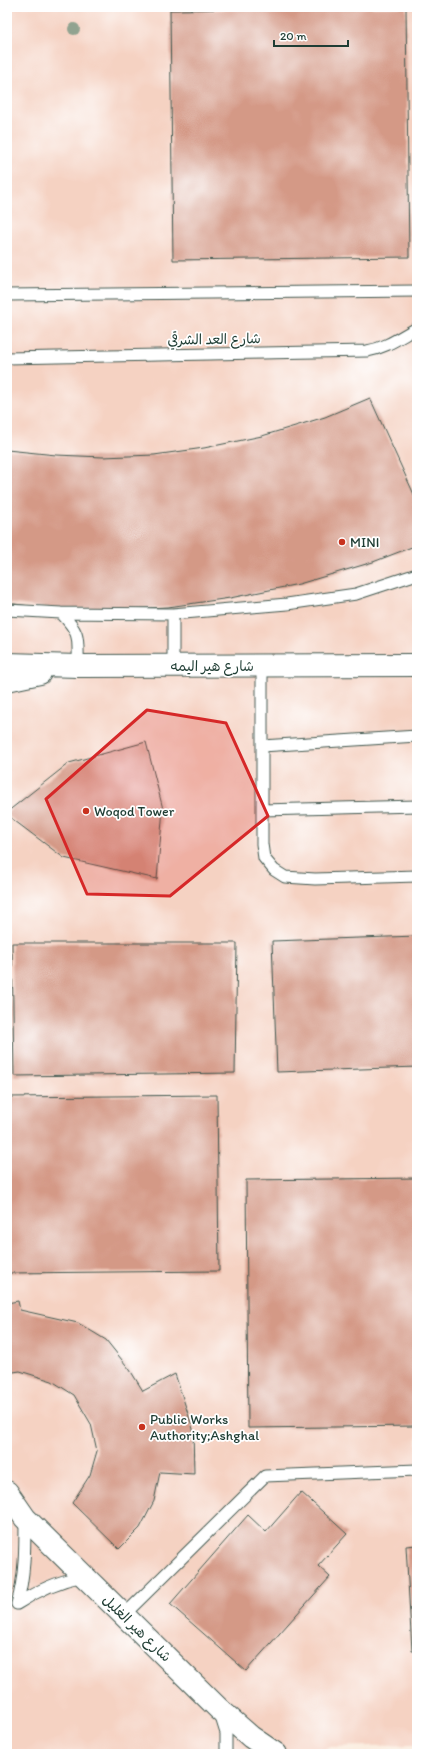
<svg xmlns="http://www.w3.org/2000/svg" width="424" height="1761" font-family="Itim,'Playpen Sans Arabic',sans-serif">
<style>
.built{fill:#f5d2c2}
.building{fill:#d49986}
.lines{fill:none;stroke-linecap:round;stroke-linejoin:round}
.lane-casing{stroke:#40574e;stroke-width:13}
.street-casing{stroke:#40574e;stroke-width:24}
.lane{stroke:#fff;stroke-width:11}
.street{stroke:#fff;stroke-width:22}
.tree{fill:#91a390}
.marked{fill:#d62828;fill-opacity:0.2;stroke:#d62828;stroke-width:3;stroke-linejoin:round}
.poi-dot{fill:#c8321e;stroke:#fff;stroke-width:1.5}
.labels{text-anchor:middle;stroke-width:3.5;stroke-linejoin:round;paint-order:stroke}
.street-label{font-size:14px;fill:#1f3d34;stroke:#fff}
.poi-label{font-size:14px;fill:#1f3d34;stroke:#fff;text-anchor:start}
</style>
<rect width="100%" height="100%" fill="#fff"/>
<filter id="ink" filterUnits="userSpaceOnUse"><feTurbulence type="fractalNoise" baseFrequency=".025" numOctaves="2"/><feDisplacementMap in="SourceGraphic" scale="8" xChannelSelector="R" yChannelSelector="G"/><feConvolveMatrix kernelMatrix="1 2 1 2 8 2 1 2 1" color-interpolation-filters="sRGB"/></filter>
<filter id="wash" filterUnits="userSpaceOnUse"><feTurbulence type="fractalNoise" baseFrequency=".012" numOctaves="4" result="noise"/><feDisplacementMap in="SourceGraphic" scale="16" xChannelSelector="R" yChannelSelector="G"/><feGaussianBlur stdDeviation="0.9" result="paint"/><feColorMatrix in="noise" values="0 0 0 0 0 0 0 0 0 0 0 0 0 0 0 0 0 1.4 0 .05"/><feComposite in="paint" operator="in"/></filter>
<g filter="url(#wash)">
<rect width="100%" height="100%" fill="#faeddf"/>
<path class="built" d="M 7,7 L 417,7 L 417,1745 L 328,1747 L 321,1754 L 7,1754 Z"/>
<g id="blocks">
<path class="building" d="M 406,7 L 409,257 L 173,260 L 170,10 Z
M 370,398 L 417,501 L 417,545 L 373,562 L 299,584 L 230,598 L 168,607 L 105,610 L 45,608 L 7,603 L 7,450 L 56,455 L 103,457 L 154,455 L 204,448 L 262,436 L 325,417 Z
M 146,742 L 163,809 L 157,879 L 64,858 L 7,815 L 7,812 L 69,763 Z
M 417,936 L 417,1067 L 277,1072 L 272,941 Z
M 12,943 L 237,943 L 235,1073 L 14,1076 Z
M 217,1095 L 219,1271 L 7,1273 L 7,1097 Z
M 417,1178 L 417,1426 L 248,1428 L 246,1180 Z
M 18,1301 L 20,1310 L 78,1323 L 106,1340 L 130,1370 L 143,1391 L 175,1374 L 193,1429 L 194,1474 L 160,1472 L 154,1501 L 140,1528 L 119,1549 L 72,1503 L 90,1475 L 97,1451 L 91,1424 L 74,1395 L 52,1381 L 20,1371 L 7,1373 L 7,1303 Z
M 301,1492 L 347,1534 L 318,1566 L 330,1577 L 246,1671 L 170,1604 L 248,1515 L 266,1532 Z
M 417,1545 L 417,1651 L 412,1651 L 406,1546 Z"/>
</g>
</g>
<g filter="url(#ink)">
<use href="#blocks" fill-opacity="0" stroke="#40574e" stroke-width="1"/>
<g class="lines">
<defs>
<path id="lane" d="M 7,295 L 417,291
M 7,358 L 367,351 C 386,348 400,337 417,328
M 7,610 L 61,613 L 173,614
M 61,613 C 81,634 78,638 78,666
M 173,666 L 173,614 L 287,604 L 356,594 L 417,574
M 262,666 L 262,844 L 264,858 L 274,870 L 285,877 L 315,879 L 417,876
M 262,746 L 417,736
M 262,810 L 417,806
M 17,1604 C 25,1576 25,1549 25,1520
M 17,1604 C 38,1590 58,1581 83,1576
M 124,1615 L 265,1476 L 417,1470
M 220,1714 L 226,1733 L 226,1754"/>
<path id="street" d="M 7,664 L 78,666 L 417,665
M 7,680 L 40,673
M 7,1492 L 25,1518 L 219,1709 L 251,1737 L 276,1754"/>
</defs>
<use href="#lane" class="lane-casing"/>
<use href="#street" class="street-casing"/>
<use href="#lane" class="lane"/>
<use href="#street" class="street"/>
</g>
<circle class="tree" cx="74" cy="29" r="6"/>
</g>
<path class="marked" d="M 147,710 L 226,723 L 268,816 L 170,896 L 87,894 L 46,799 Z"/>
<g class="poi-dot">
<circle cx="342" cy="542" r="4"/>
<circle cx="86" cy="811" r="4"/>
<circle cx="142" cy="1427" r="4"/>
</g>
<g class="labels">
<g class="street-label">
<text transform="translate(214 339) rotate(-1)" y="5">شارع العد الشرقي</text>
<text x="212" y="671">شارع هير اليمه</text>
<text transform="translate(137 1628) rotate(44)" y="5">شارع هير الغليل</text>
</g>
<g class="poi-label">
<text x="350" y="547">MINI</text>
<text x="94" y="816">Woqod Tower</text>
<text x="150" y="1424">Public Works<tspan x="150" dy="16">Authority;Ashghal</tspan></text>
</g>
</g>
<rect width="424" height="1761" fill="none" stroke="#fff" stroke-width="24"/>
<path d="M274 40v6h74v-6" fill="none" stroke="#1f3d34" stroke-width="2"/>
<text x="280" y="40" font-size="12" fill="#1f3d34" stroke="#ffffff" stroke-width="3" paint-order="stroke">20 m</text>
</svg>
